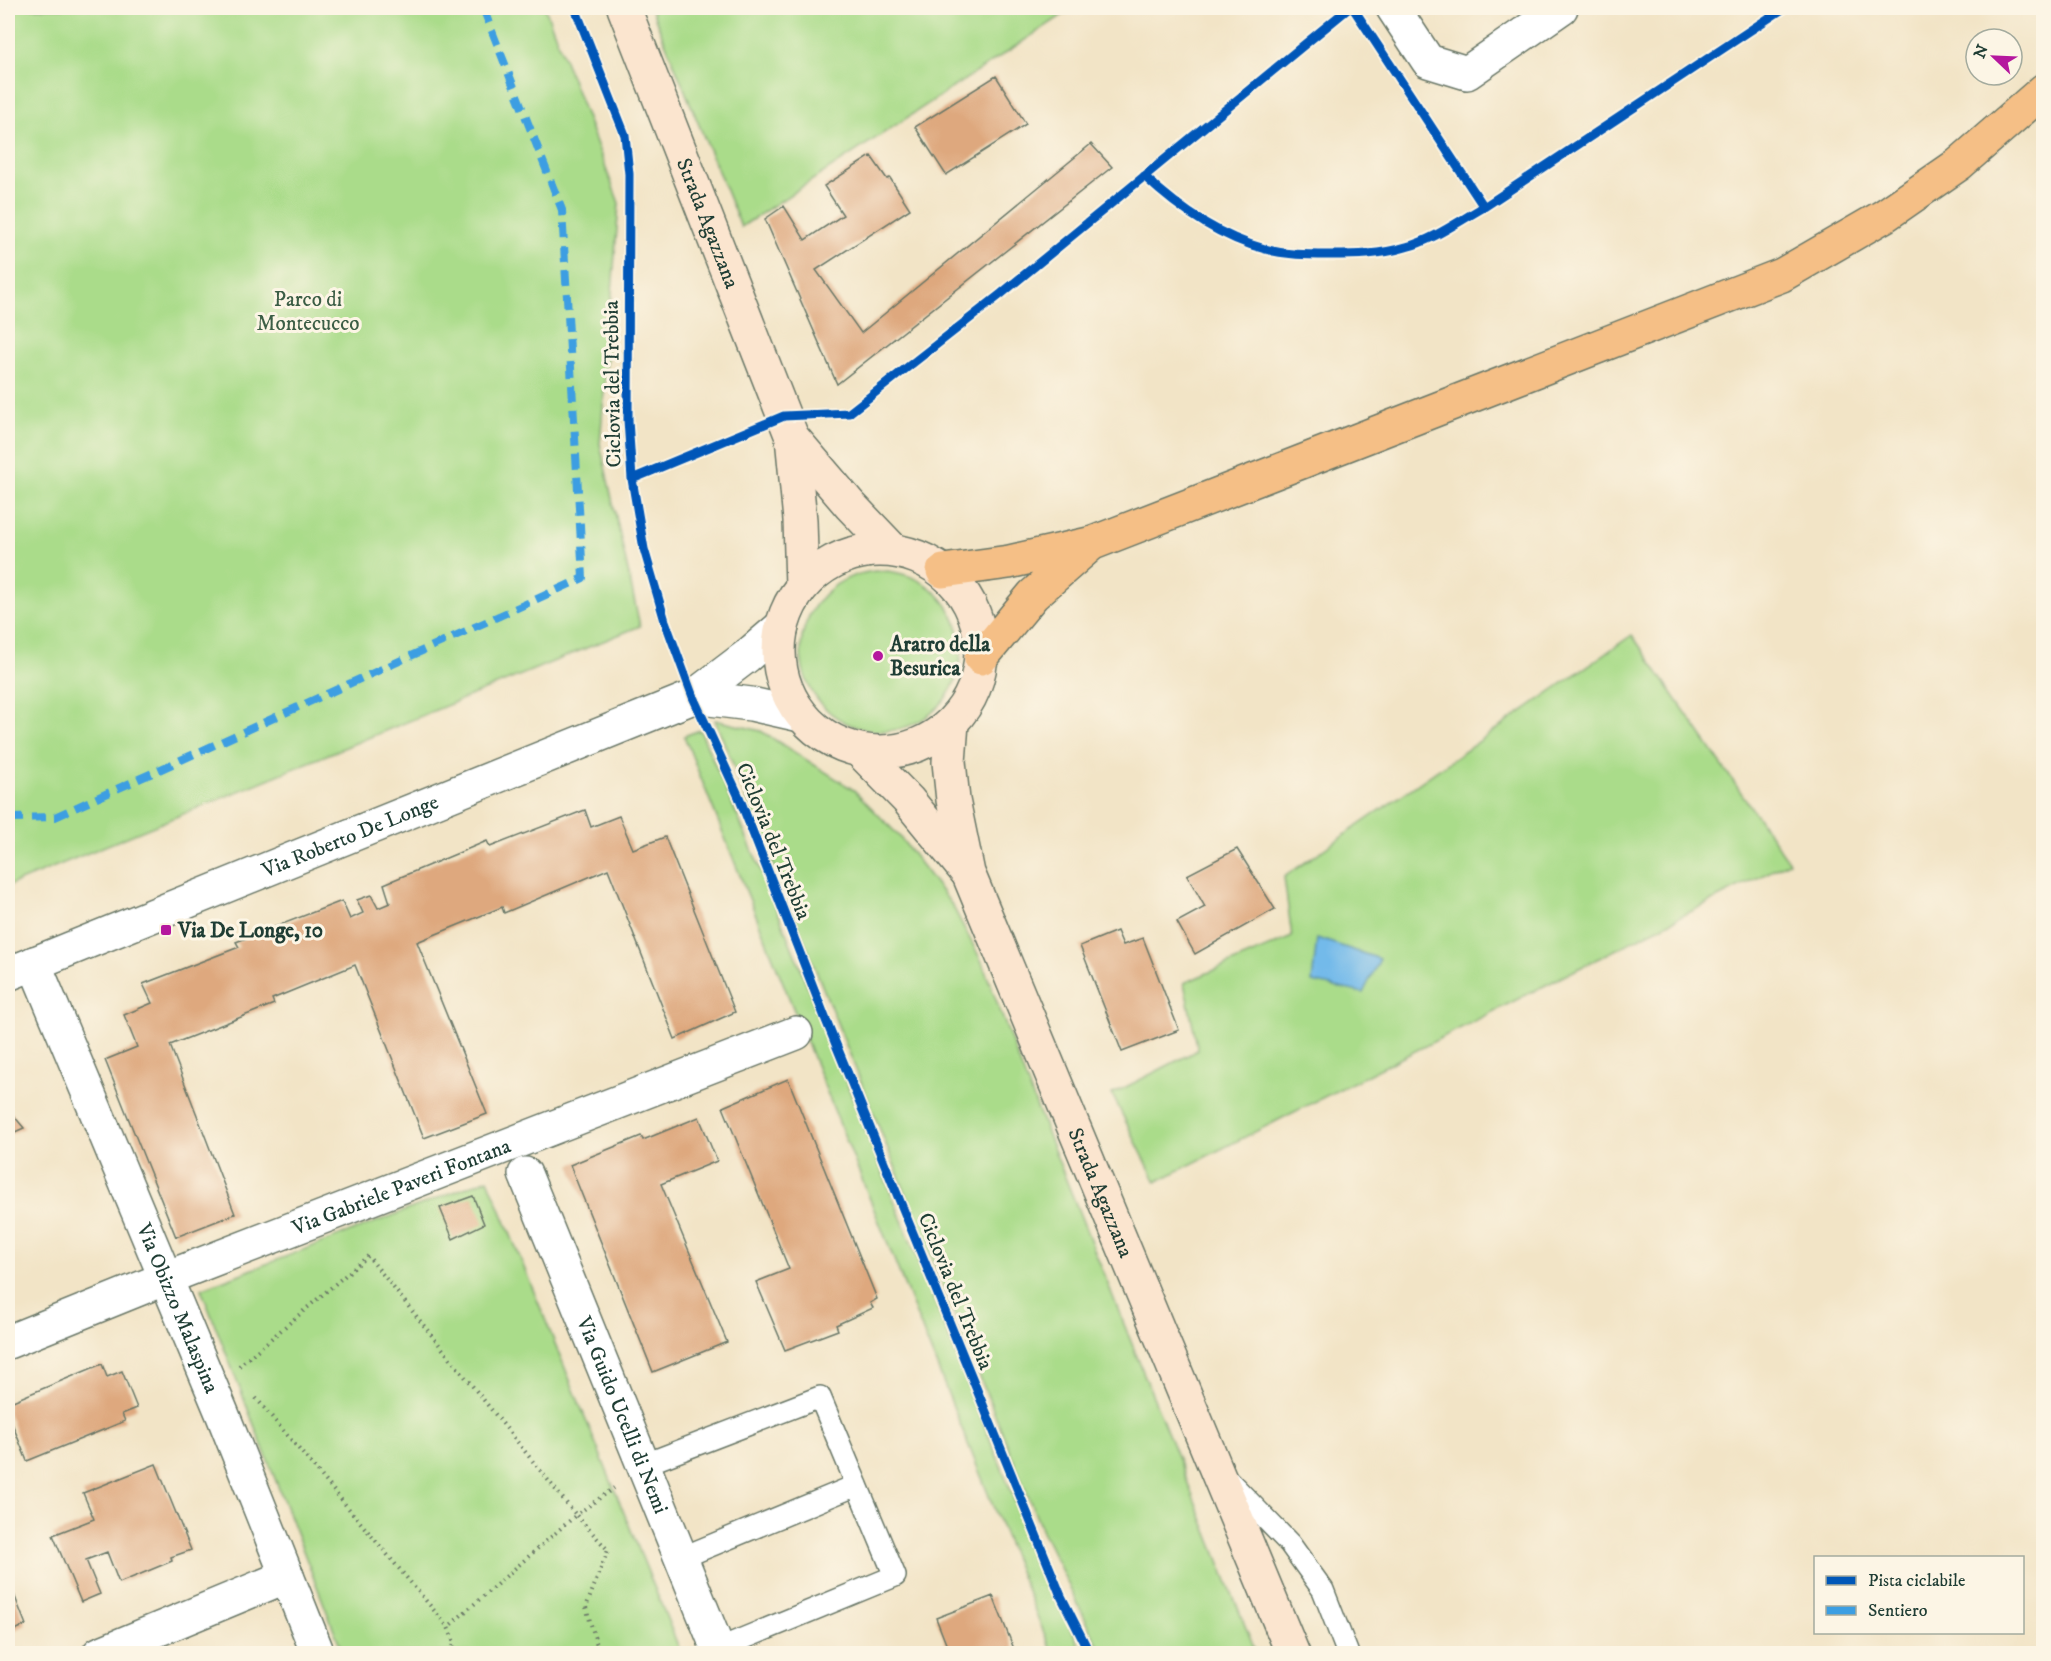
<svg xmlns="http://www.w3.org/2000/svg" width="2051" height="1661" font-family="'IM FELL DW Pica',serif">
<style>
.green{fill:#aadc8a;stroke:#648c5f;stroke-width:1.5}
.water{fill:#73baea;stroke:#497c8f;stroke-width:1.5}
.building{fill:#dea87e}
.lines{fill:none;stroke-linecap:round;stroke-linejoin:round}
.service-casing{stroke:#697767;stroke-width:24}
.minor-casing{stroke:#697767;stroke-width:36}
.secondary-casing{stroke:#697767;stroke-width:36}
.primary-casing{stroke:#697767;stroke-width:36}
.path{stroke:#697767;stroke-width:4;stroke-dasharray:1.5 4.5;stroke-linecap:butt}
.service{stroke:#fff;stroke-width:21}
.minor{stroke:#fff;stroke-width:33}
.secondary{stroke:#fbe5cf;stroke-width:33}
.primary{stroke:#f5bf86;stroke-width:33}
.quiet{stroke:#3c9ee2;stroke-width:8;stroke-dasharray:15 8;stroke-linecap:butt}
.cycleway-casing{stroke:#fcf5e5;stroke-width:13}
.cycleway{stroke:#0057b8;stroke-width:9}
.poi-dot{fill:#b5179e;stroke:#fcf5e5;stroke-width:2}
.labels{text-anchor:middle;stroke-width:6;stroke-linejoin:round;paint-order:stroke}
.street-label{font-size:21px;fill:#1f3d34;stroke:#fcf5e5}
.park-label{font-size:21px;fill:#3b5d45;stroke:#fcf5e5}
.poi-label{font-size:21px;font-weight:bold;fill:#1f3d34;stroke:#fcf5e5;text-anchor:start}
</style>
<rect width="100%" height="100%" fill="#fcf5e5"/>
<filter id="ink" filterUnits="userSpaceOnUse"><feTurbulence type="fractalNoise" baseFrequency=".0167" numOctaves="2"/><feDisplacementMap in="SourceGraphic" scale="12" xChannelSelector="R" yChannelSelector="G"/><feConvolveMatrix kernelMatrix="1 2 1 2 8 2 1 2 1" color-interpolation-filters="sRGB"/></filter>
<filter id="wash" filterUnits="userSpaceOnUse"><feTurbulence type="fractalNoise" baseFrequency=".008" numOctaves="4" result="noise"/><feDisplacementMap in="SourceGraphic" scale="24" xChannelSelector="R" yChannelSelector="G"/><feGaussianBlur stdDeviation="1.35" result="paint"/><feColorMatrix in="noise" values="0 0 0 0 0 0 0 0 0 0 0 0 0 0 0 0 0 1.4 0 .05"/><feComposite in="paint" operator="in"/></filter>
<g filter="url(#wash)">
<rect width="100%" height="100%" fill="#f2e4c6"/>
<path class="green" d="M 8,8 L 545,8 L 619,203 L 600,444 L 640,626 L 8,886 Z
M 651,8 L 1066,8 L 1069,11 L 741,227 Z
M801 651a80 80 0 1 1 160 0a80 80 0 1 1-160 0Z
M 1632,635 L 1789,862 L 1156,1182 L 1112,1094 L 1198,1050 L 1184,983 L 1292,937 L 1284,877 Z
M 715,720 L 761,731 L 854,790 L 900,837 L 952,905 L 982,962 L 1026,1080 L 1256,1653 L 1102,1653 L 1042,1531 Z
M 700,730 L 760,868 L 1032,1543 L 1083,1653 L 1052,1653 L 684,736 Z
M 488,1179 L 681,1653 L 343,1653 L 201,1289 Z"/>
<path class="water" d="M 1317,938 L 1380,959 L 1363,993 L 1312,982 Z"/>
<g id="blocks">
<path class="building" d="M 996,76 L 1026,124 L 946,175 L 915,127 Z
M 1091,144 L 1112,167 L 837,384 L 765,219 L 784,206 L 805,240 L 843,215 L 824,186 L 871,156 L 887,179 L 890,178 L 910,209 L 816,270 L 861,333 Z
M 585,810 L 591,827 L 619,816 L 633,849 L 665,837 L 735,1012 L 675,1039 L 608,869 L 504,913 L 502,907 L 417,942 L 487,1114 L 424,1138 L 355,965 L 272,999 L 274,1004 L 170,1045 L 235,1214 L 176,1237 L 105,1060 L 137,1047 L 124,1015 L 152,1003 L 143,984 L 239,947 L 236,942 L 342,901 L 350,919 L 363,913 L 357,900 L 371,895 L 378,908 L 390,903 L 384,884 L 487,841 L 490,847 Z
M 1237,849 L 1275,909 L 1195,954 L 1177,922 L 1205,907 L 1187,875 Z
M 1117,931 L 1123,945 L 1143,938 L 1179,1030 L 1122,1052 L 1080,946 Z
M 788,1079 L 877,1299 L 870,1303 L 873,1308 L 836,1325 L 838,1330 L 785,1350 L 756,1282 L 789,1269 L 723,1107 Z
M 8,1109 L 24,1128 L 8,1135 Z
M 699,1117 L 717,1161 L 661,1184 L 727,1342 L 653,1372 L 570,1165 L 641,1136 L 643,1140 Z
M 473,1196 L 484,1224 L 453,1239 L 440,1208 Z
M 102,1364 L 107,1377 L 122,1371 L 137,1408 L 122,1414 L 125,1421 L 27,1461 L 8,1413 L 8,1403 Z
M 156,1464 L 191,1550 L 171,1557 L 172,1561 L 119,1583 L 107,1552 L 86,1560 L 100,1594 L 81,1602 L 53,1535 L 94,1519 L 83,1493 Z
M 8,1579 L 26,1625 L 8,1633 Z
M 993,1596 L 1016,1654 L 950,1654 L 936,1618 Z"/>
</g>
</g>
<g filter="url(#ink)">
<use href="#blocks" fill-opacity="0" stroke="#697767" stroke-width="1.5"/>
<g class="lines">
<defs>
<path id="service" d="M 643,1465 L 820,1397 L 895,1576 L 718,1649
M 1228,1480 L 1290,1544 L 1323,1590 L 1348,1654
M 681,1558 L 857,1485"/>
<g id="minor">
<path d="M 1393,8 L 1428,61 L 1467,73 L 1561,8"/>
<path d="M 693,697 L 751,704 L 800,715"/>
<path id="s1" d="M 34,963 L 222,1413 L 318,1654"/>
<path id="s2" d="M 8,974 L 693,697 L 747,656 L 782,626"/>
<path id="s3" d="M 525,1174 L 720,1654"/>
<path id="s4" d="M 8,1342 L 166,1278 L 796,1033"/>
<path d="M 99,1654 L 287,1576"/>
</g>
<g id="secondary">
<path id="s5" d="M 624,8 L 792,437 L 800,520 L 802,586"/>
<path d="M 792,437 L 850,505 L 893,550"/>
<circle cx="880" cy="651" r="101"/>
<path id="s6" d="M 952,723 L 949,762 L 953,800 L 968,873 L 1293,1654"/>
<path d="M 860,751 L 908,800 L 966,871"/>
</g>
<path id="primary" d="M 943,571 L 1009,562 L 1093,543 L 1782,275 L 1884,216 L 1959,164 L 2044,90
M 981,658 L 1033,595 L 1090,545"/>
</defs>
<use href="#service" class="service-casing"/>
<use href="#minor" class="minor-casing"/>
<use href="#secondary" class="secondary-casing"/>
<use href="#primary" class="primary-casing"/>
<path class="path" d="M 239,1366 L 368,1256 L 576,1515 L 448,1627
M 256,1398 L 448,1627 L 454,1642 L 452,1654
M 602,1654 L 596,1642 L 586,1607 L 608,1550 L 576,1515 L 614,1488"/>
<use href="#service" class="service"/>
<use href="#minor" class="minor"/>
<use href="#secondary" class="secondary"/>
<use href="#primary" class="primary"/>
<path class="quiet" d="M 8,818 L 55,817 L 583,578 L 562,210 L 483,8"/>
<defs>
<path id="cycleway" d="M 575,8 L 625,135 L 629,174 L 628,420 L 632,479 L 644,549 L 665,621 L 693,697 L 739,797 L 826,1020 L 1061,1596 L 1090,1654
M 1353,8 L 1484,207
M 1144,176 C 1178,208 1220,237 1265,249 C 1286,255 1307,255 1329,255 C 1355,255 1380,255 1406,247 C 1433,240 1459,221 1484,207 L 1784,8
M 632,479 L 784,416 L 849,413 L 1001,294 L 1349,8"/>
</defs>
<use href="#cycleway" class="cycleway-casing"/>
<use href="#cycleway" class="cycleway"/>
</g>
</g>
<g class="poi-dot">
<circle cx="878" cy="656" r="6"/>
<rect x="160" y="924" width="12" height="12" rx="3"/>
</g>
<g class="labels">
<g class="street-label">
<text dy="7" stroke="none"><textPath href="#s5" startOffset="231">Strada Agazzana</textPath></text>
<text transform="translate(612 384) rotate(-91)" y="7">Ciclovia del Trebbia</text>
<text dy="7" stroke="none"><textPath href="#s2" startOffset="369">Via Roberto De Longe</textPath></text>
<text transform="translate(774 841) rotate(68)" y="7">Ciclovia del Trebbia</text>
<text dy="7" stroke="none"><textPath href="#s4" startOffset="423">Via Gabriele Paveri Fontana</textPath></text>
<text dy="7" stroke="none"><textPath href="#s6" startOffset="498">Strada Agazzana</textPath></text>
<text transform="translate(956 1291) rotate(68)" y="7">Ciclovia del Trebbia</text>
<text dy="7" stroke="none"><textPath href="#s1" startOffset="374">Via Obizzo Malaspina</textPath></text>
<text dy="7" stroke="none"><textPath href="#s3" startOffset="260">Via Guido Ucelli di Nemi</textPath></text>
</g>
<g class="park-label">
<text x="308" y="306">Parco di<tspan x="308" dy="24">Montecucco</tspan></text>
</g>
<g class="poi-label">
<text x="890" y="651">Aratro della<tspan x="890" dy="24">Besurica</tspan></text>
<text x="178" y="937">Via De Longe, 10</text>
</g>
</g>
<rect width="2051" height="1661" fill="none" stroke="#fcf5e5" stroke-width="30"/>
<rect x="1814" y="1556" width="210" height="78" fill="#fcf5e5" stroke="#a4ab9e" stroke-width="1.5"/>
<rect x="1826" y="1576" width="30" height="9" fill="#0057b8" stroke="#a4ab9e" stroke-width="1.5"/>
<text x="1868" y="1586" font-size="18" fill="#1f3d34">Pista ciclabile</text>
<rect x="1826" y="1606" width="30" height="9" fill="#3c9ee2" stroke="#a4ab9e" stroke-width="1.5"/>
<text x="1868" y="1616" font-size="18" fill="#1f3d34">Sentiero</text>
<g transform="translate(1994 57) rotate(293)"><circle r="28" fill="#fcf5e5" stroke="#a4ab9e" stroke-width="1.5"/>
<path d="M0-4.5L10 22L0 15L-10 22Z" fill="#b5179e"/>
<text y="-9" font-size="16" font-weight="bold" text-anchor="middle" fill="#1f3d34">N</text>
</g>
</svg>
